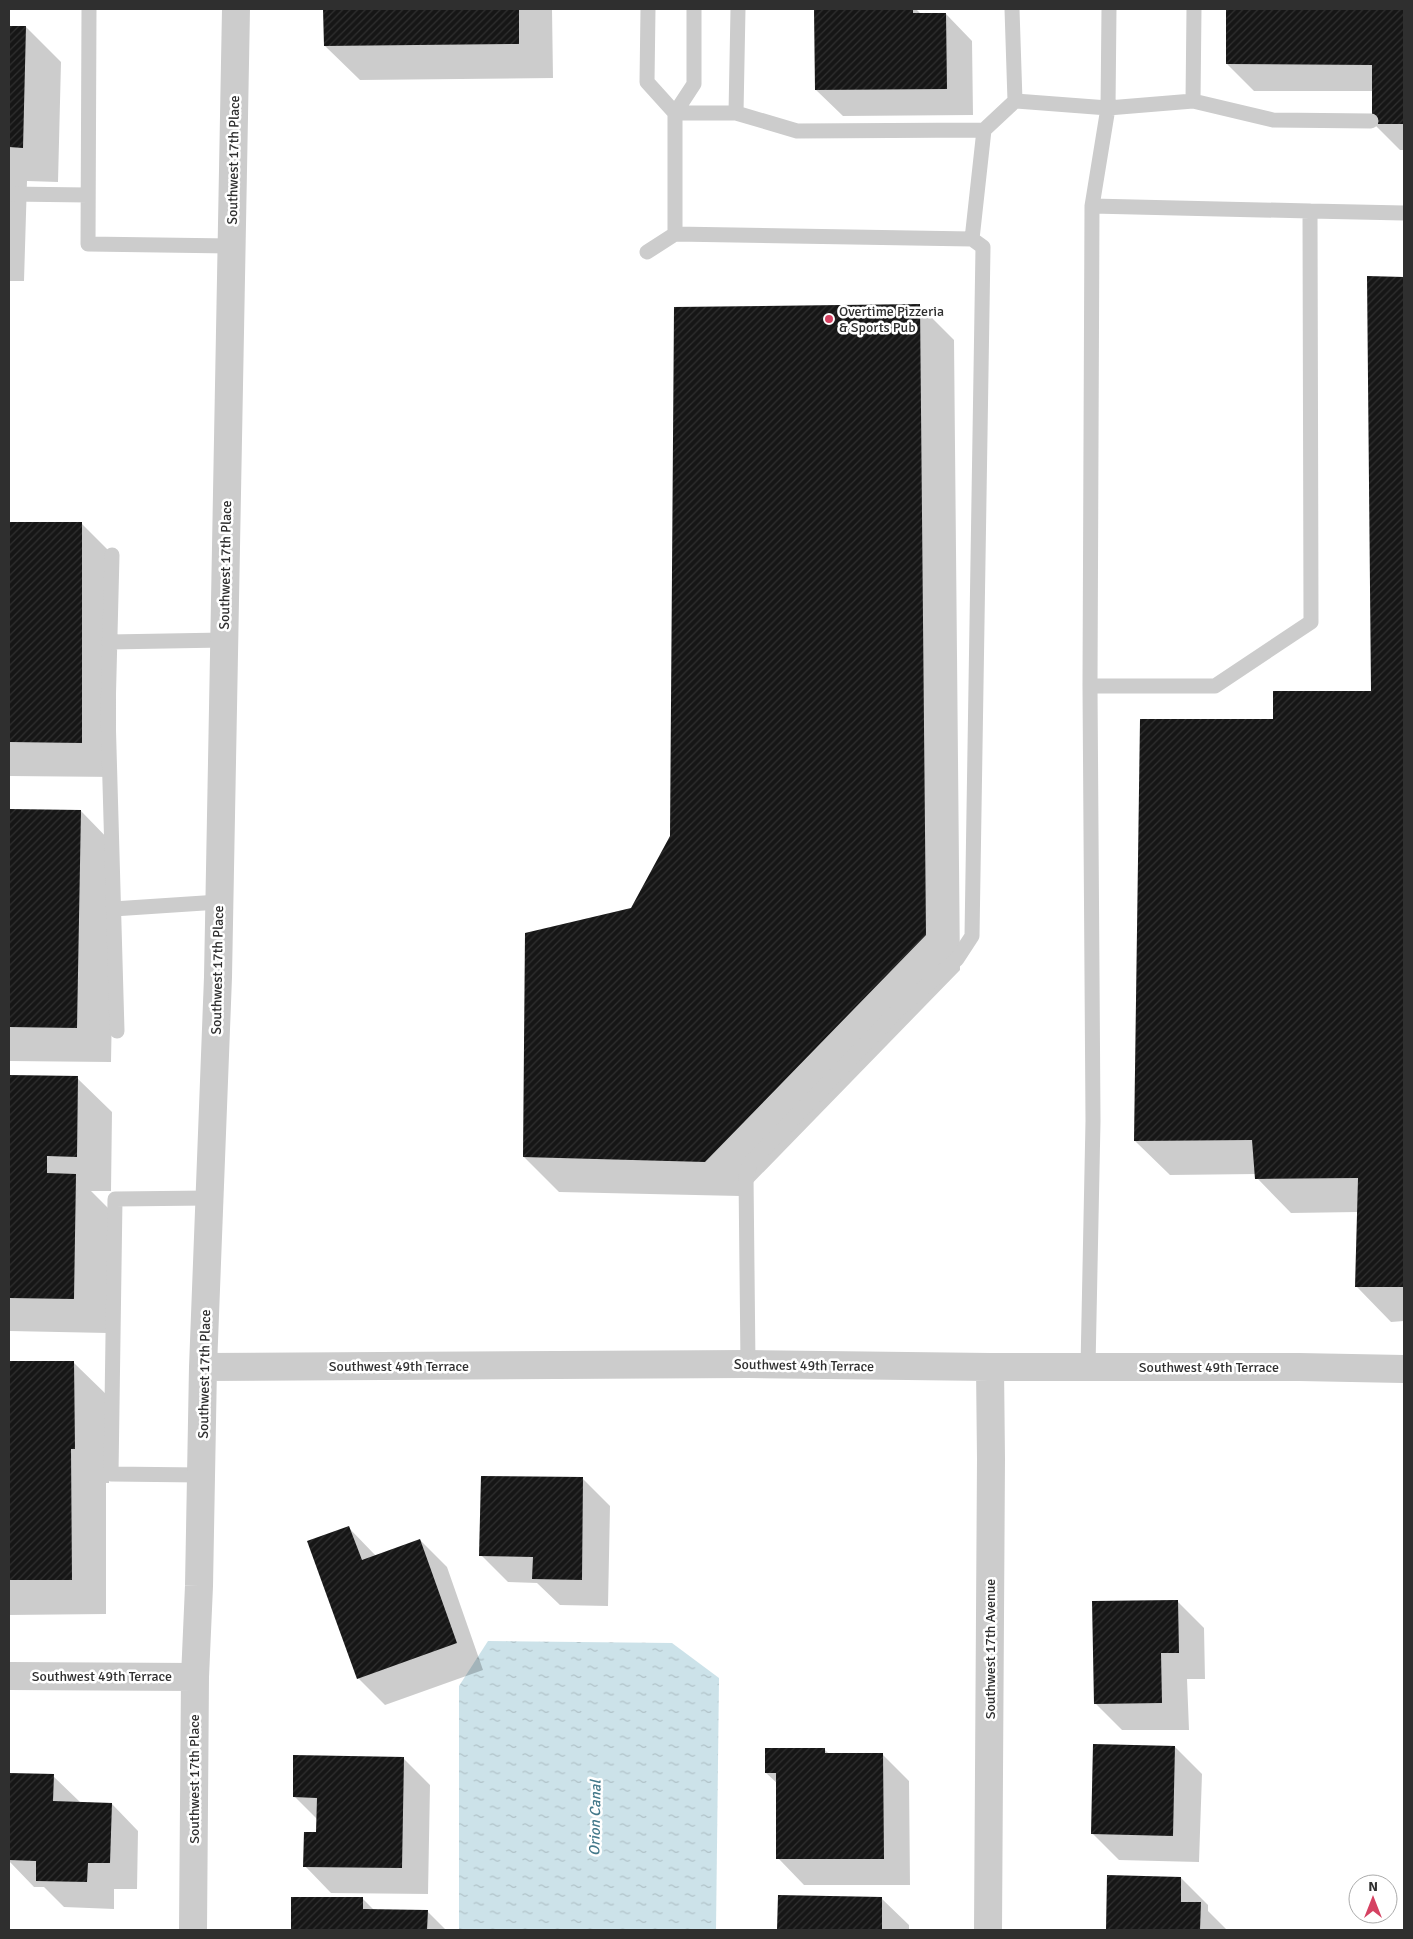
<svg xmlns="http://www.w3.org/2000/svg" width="1413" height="1939" font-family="Signika,sans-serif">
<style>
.water{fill:url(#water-ripples)}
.shadow{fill:#0003}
.building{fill:url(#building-hatch)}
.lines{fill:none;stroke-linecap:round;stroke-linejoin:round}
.lane{stroke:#ccc;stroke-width:15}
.street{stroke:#ccc;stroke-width:28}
.poi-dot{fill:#d54262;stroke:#fff;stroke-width:2}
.labels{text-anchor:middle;stroke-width:5;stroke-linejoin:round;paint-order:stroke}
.street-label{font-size:14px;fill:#2f2f2f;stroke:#fff}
.poi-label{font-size:14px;fill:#2f2f2f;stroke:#fff;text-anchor:start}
.water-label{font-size:15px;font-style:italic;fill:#44798a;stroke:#fff}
</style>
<defs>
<pattern id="water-ripples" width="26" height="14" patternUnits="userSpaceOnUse" patternTransform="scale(1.25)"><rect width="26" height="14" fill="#cce2e9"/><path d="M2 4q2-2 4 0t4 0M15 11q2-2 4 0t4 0" fill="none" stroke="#b0c2c8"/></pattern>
<pattern id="building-hatch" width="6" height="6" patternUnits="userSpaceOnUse" patternTransform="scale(1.25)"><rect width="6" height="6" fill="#161616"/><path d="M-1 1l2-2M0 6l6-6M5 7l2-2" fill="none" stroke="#303030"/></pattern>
</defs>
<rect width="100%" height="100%" fill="#fff"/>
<path class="water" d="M 488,1641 L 672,1643 L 719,1678 L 716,1930 L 459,1930 L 459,1686 Z"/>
<path class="shadow" d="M 325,9 L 552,9 L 553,78 L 360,80 L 325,46 Z
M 815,9 L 916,9 L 922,15 L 946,14 L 972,41 L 973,115 L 843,116 L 816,90 Z
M 1228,9 L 1404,9 L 1404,150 L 1400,150 L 1373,123 L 1373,91 L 1254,91 L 1227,64 Z
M 9,27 L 26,27 L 61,62 L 58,182 L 27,181 L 24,281 L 9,281 Z
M 1368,278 L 1404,279 L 1404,1321 L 1391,1322 L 1357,1287 L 1358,1212 L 1291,1213 L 1257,1178 L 1256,1174 L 1170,1175 L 1135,1141 L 1275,721 L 1372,692 Z
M 919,305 L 954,340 L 960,970 L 740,1196 L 559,1192 L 524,1157 L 632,909 L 671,836 Z
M 9,524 L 82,524 L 116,558 L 116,777 L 9,776 Z
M 9,810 L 81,811 L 115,846 L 111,1062 L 9,1061 Z
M 9,1076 L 77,1078 L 112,1112 L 111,1191 L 91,1191 L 110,1210 L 108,1333 L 9,1331 Z
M 9,1363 L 74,1363 L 109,1397 L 109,1483 L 106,1483 L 106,1614 L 9,1615 Z
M 583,1479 L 610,1506 L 608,1606 L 560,1605 L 537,1583 L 508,1582 L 481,1555 Z
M 349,1528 L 376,1556 L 420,1540 L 447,1567 L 483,1670 L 385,1705 L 358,1678 Z
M 1177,1601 L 1204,1628 L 1205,1679 L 1187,1679 L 1189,1730 L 1122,1730 L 1095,1703 Z
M 1175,1747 L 1202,1774 L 1199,1862 L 1119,1860 L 1092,1833 Z
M 824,1749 L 829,1754 L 882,1754 L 909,1781 L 910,1885 L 804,1885 L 778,1858 L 777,1783 L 766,1773 Z
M 403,1758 L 430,1785 L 428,1894 L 331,1893 L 305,1866 L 318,1833 L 318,1820 L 294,1796 Z
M 9,1774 L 53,1776 L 80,1802 L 112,1804 L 138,1831 L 137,1889 L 114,1889 L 114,1909 L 64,1907 L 44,1887 L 34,1887 L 9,1861 Z
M 1108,1877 L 1181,1878 L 1208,1905 L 1208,1911 L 1227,1930 L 1107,1930 Z
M 779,1896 L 882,1899 L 909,1925 L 909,1930 L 778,1930 Z
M 292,1898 L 363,1899 L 375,1911 L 427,1911 L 446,1930 L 292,1930 Z"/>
<path class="building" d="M 323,9 L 519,9 L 519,44 L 324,46 Z
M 814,9 L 913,9 L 913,13 L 946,13 L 947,89 L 815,90 Z
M 1226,9 L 1404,9 L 1404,124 L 1372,124 L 1372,65 L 1226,64 Z
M 9,26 L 26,26 L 23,148 L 9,147 Z
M 1367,276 L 1404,277 L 1404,1287 L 1355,1287 L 1358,1178 L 1255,1179 L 1252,1140 L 1134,1141 L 1140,719 L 1273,719 L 1273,691 L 1371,691 Z
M 920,304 L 926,935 L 705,1162 L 523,1157 L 525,933 L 631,908 L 670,836 L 674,307 Z
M 9,522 L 82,522 L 82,743 L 9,742 Z
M 9,809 L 81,810 L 77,1028 L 9,1027 Z
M 9,1075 L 78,1076 L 77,1157 L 47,1156 L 47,1173 L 76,1174 L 74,1299 L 9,1298 Z
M 9,1361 L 74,1361 L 75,1449 L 71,1449 L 72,1580 L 9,1580 Z
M 481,1476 L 583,1477 L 582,1580 L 532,1579 L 533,1557 L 479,1556 Z
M 349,1526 L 362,1560 L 420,1539 L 457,1643 L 357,1679 L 307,1541 Z
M 1178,1600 L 1179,1653 L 1161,1653 L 1162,1703 L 1094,1704 L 1092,1601 Z
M 1093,1744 L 1175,1746 L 1173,1836 L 1091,1834 Z
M 765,1748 L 825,1748 L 825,1753 L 883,1753 L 884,1859 L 776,1859 L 776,1773 L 765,1773 Z
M 293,1755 L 404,1757 L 402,1868 L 303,1867 L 304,1832 L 316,1832 L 317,1798 L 293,1797 Z
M 9,1773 L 54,1774 L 53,1801 L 112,1803 L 110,1863 L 88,1863 L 87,1882 L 36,1881 L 36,1861 L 9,1860 Z
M 1107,1875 L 1181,1877 L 1181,1902 L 1201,1902 L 1200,1930 L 1106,1930 Z
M 778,1895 L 882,1897 L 882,1930 L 777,1930 Z
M 291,1897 L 363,1897 L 363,1909 L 428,1910 L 427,1930 L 291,1930 Z"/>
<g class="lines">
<path class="lane" d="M 89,9 L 88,244 L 231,246
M 648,9 L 647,82 L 675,113 L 736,113 L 797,131 L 984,130
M 1012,9 L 1015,101
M 1193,101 L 1273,120 L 1371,121
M 736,113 L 738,9
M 9,194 L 88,195
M 1092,206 L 1310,211 L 1311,622 L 1215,686 L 1090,686 L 1092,206 L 1108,108 L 1109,9
M 1310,211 L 1404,213
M 675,234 L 675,113 L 694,84 L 694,9
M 972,239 L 984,130 L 1015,101 L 1108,108 L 1193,101 L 1194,9
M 647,252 L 675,234 L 972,239 L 983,247 L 972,936 L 957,959 L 899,1009 L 751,1162 L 746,1175 L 748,1364
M 112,555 L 108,713 L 117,1031
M 109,642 L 224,640
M 113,909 L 219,902
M 1088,1367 L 1093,1121 L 1090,686
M 201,1475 L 111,1474 L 115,1199 L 209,1198"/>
<path class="street" d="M 203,1367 L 748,1364 L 990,1367 L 1299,1367 L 1404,1369
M 9,1676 L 195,1677
M 193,1930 L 195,1677 L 199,1586 L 203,1367 L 218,977 L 236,9
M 988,1930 L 991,1459 L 990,1367"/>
</g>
<circle class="poi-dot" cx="829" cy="319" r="5"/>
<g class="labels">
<g class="street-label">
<text transform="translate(233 160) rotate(-89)" y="5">Southwest 17th Place</text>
<text transform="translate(225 565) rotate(-89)" y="5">Southwest 17th Place</text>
<text transform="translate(217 970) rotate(-89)" y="5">Southwest 17th Place</text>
<text transform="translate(804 1365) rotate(1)" y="5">Southwest 49th Terrace</text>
<text x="399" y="1371">Southwest 49th Terrace</text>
<text x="1209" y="1372">Southwest 49th Terrace</text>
<text transform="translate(204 1374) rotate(-89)" y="5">Southwest 17th Place</text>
<text transform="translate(990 1649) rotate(-90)" y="5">Southwest 17th Avenue</text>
<text x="102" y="1681">Southwest 49th Terrace</text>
<text transform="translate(194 1779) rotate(-90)" y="5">Southwest 17th Place</text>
</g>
<g class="poi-label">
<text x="839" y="316">Overtime Pizzeria<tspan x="839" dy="16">&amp; Sports Pub</tspan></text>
</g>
<g class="water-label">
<text transform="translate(595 1818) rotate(-89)" y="5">Orion Canal</text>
</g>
</g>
<rect width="1413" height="1939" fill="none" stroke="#2f2f2f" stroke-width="20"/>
<g transform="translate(1373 1899)"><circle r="24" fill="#ffffff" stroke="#acacac"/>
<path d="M0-4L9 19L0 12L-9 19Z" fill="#d54262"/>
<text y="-8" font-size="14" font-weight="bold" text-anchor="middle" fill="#2f2f2f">N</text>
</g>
</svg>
